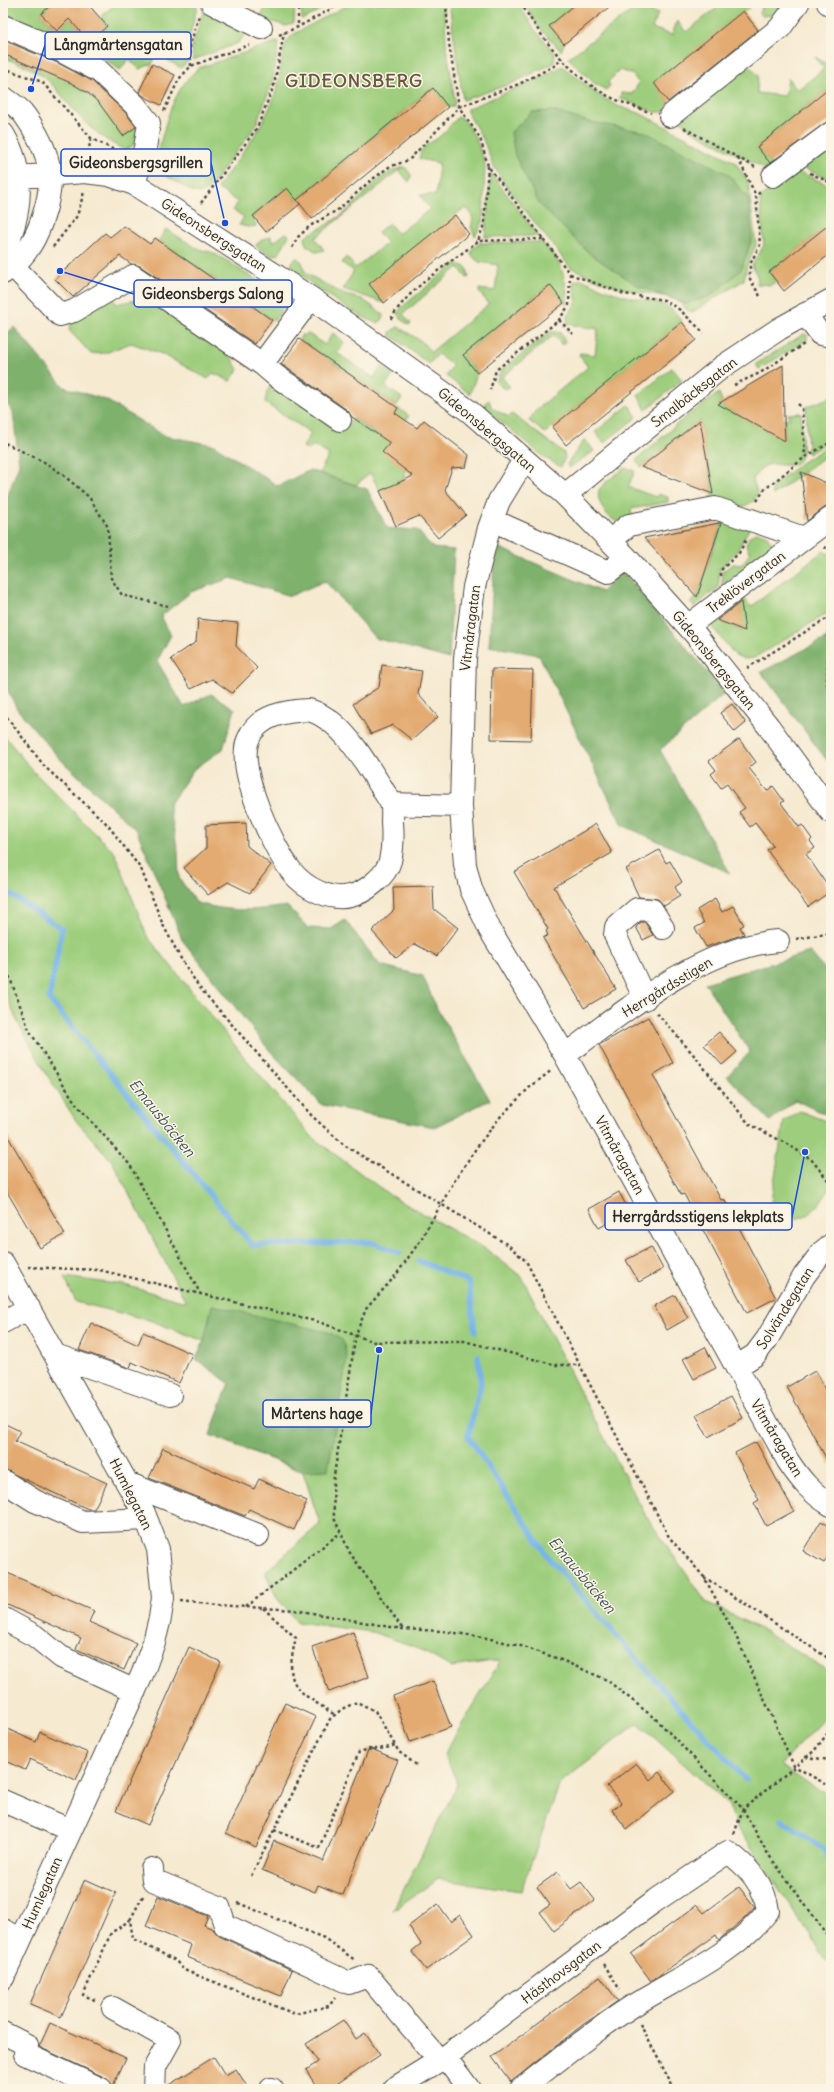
<svg xmlns="http://www.w3.org/2000/svg" width="834" height="2092" font-family="Delius,sans-serif">
<style>
.green{fill:#9ece7d;stroke:#647c54}
.forest{fill:#7eb16c;stroke:#546e4c}
.lines{fill:none;stroke-linecap:round;stroke-linejoin:round}
.stream{stroke:#76b4e9;stroke-width:5.5}
.building{fill:#e3aa71}
.minor-casing{stroke:#494844;stroke-width:24}
.path{stroke:#494844;stroke-width:2.5;stroke-dasharray:3 3;stroke-linecap:butt}
.minor{stroke:#fff;stroke-width:22}
.labels{text-anchor:middle;stroke-width:3;stroke-linejoin:round;paint-order:stroke}
.street-label{font-size:14px;fill:#2b2b2b;stroke:#fcf5e5}
.water-label{font-size:15px;font-style:italic;fill:#425464;stroke:#fcf5e5}
.district-label{font-size:18px;font-weight:bold;letter-spacing:1px;fill:#6b5744;stroke:#fcf5e5}
.leader{fill:none;stroke:#1d4ed8;stroke-width:1.5}
.callout-dot{fill:#1d4ed8;stroke:#fcf5e5;stroke-width:1.5}
.callout{fill:#fcf5e5;stroke:#1d4ed8;stroke-width:1.5}
.callout-label{font-size:15px;text-anchor:middle;font-weight:bold;fill:#2b2b2b}
</style>
<rect width="100%" height="100%" fill="#fcf5e5"/>
<filter id="ink" filterUnits="userSpaceOnUse"><feTurbulence type="fractalNoise" baseFrequency=".025" numOctaves="2"/><feDisplacementMap in="SourceGraphic" scale="8" xChannelSelector="R" yChannelSelector="G"/><feConvolveMatrix kernelMatrix="1 2 1 2 8 2 1 2 1" color-interpolation-filters="sRGB"/></filter>
<filter id="wash" filterUnits="userSpaceOnUse"><feTurbulence type="fractalNoise" baseFrequency=".012" numOctaves="4" result="noise"/><feDisplacementMap in="SourceGraphic" scale="16" xChannelSelector="R" yChannelSelector="G"/><feGaussianBlur stdDeviation="0.9" result="paint"/><feColorMatrix in="noise" values="0 0 0 0 0 0 0 0 0 0 0 0 0 0 0 0 0 1.4 0 .05"/><feComposite in="paint" operator="in"/></filter>
<g filter="url(#wash)">
<rect width="100%" height="100%" fill="#f6ead1"/>
<path class="green" d="M 3,3 L 53,3 L 41,14 L 56,31 L 69,19 L 90,42 L 107,26 L 100,18 L 116,3 L 121,6 L 124,3 L 196,3 L 197,7 L 187,46 L 187,62 L 181,68 L 169,61 L 170,58 L 158,51 L 152,64 L 139,69 L 129,59 L 120,70 L 88,46 L 42,27 L 3,14 Z
M 268,3 L 295,3 L 294,23 L 286,26 L 260,18 Z
M 301,3 L 333,3 L 302,20 Z
M 351,3 L 444,3 L 446,43 L 455,102 L 453,107 L 448,107 L 432,88 L 297,200 L 286,188 L 253,216 L 256,226 L 248,227 L 239,225 L 244,217 L 233,210 L 238,202 L 217,188 C 240,156 267,124 278,85 C 282,70 280,43 294,34 Z
M 449,3 L 518,3 L 535,30 L 555,53 L 554,63 L 513,83 L 463,100 Z
M 525,3 L 577,3 L 549,26 L 564,44 L 561,51 L 536,24 Z
M 723,3 L 755,3 L 654,83 L 670,104 L 664,112 L 654,112 L 620,98 L 621,93 L 632,94 L 639,83 L 632,74 L 620,70 L 608,82 L 610,86 L 606,90 L 594,83 L 568,58 L 638,6 L 658,14 L 652,28 L 672,35 L 677,21 L 686,32 Z
M 764,3 L 789,3 L 777,24 L 770,15 L 762,16 L 759,13 Z
M 204,10 L 231,25 L 236,20 L 244,24 L 246,33 L 238,43 L 193,60 L 192,47 Z
M 279,41 L 272,84 L 255,127 L 209,188 L 202,193 L 193,192 L 155,169 L 155,165 C 164,131 170,91 199,68 Z
M 3,54 C 33,66 76,79 99,103 C 108,113 115,125 123,136 L 136,127 L 137,138 L 134,145 L 125,150 C 109,143 92,130 80,117 C 66,103 56,85 40,74 C 28,66 16,62 3,58 Z
M 815,57 L 827,64 L 831,58 L 831,87 L 757,147 L 773,166 L 768,170 L 696,133 L 678,119 L 749,66 L 758,75 L 757,93 L 785,96 L 788,78 L 797,90 L 824,69 Z
M 562,66 L 596,93 L 617,106 L 639,113 L 735,162 L 748,181 L 756,245 L 747,265 L 744,280 L 691,313 L 674,298 L 628,290 L 595,279 L 570,267 L 509,190 L 493,165 L 483,139 L 467,112 L 467,109 L 543,77 Z
M 458,117 L 464,119 L 477,141 L 485,164 L 483,222 L 475,236 L 471,227 C 474,219 473,212 465,208 L 455,215 L 384,303 L 343,289 L 354,271 L 342,263 L 346,257 L 356,268 L 387,243 L 378,232 L 389,223 L 398,234 L 430,209 L 420,195 L 436,195 L 439,163 L 419,159 C 422,147 424,146 435,140 C 443,135 451,124 458,117 Z
M 820,150 L 831,156 L 831,180 L 805,169 L 803,165 Z
M 405,167 L 411,175 L 409,182 L 399,170 L 315,238 L 324,250 L 317,252 L 306,245 L 305,237 C 318,229 335,221 347,211 C 365,195 379,172 405,167 Z
M 794,167 L 801,173 L 831,186 L 831,223 L 769,272 L 776,281 L 771,285 L 757,284 L 758,278 L 752,265 L 764,245 L 760,199 L 778,180 Z
M 491,173 L 538,236 L 485,237 Z
M 166,229 L 198,249 L 211,252 L 229,262 L 285,299 L 286,303 L 274,321 L 159,240 Z
M 286,233 L 289,235 L 279,254 L 271,256 L 256,246 L 258,242 L 271,236 L 271,241 L 275,241 Z
M 540,242 C 560,252 568,284 567,305 L 549,285 L 463,355 L 477,373 L 470,394 L 446,376 L 453,365 L 438,354 L 429,364 L 390,335 L 390,332 L 398,327 L 421,341 L 431,352 L 489,304 L 479,292 L 479,289 L 495,291 L 498,265 L 479,262 L 471,255 L 472,249 L 480,243 Z
M 297,258 L 302,262 L 304,270 L 307,274 L 345,295 L 362,299 L 383,314 L 383,319 L 378,323 C 365,322 300,278 291,266 L 291,262 Z
M 454,264 L 459,264 L 467,268 L 469,277 L 467,278 L 458,267 L 403,314 L 411,324 L 409,325 L 402,320 L 398,313 L 401,308 Z
M 581,279 C 595,285 610,292 625,296 C 648,302 669,299 682,322 L 545,433 L 529,421 L 536,410 L 588,367 L 579,355 L 580,353 L 595,355 L 598,329 L 568,324 L 567,316 L 577,302 L 573,282 Z
M 148,293 L 230,355 L 238,370 L 230,381 L 213,373 L 208,379 L 162,354 L 131,343 L 105,353 L 91,354 L 69,330 L 72,319 L 113,295 L 116,304 L 136,300 L 138,294 Z
M 551,331 L 561,333 L 565,342 L 562,345 L 554,335 L 502,377 L 510,387 L 504,389 L 496,382 L 501,371 Z
M 307,333 L 325,345 L 333,333 L 344,342 L 337,353 L 374,378 L 382,366 L 393,375 L 385,386 L 402,398 L 396,406 L 299,339 L 302,334 L 305,336 Z
M 804,334 L 807,335 L 807,340 L 759,369 L 756,364 Z
M 672,368 L 682,380 L 646,410 L 638,395 Z
M 273,383 L 343,432 L 353,418 L 379,436 L 398,408 L 409,416 L 383,452 L 406,470 L 403,481 L 380,491 L 370,473 L 356,485 L 319,473 L 329,455 L 313,445 L 309,450 L 303,447 L 311,433 L 265,403 L 267,391 Z
M 719,393 L 722,401 L 718,404 L 785,440 L 784,419 L 789,419 L 788,414 L 801,413 C 801,425 803,438 802,450 C 800,475 778,460 765,466 C 760,468 756,475 753,479 L 757,492 L 754,501 L 738,509 L 710,498 L 713,494 L 700,420 L 641,467 L 635,461 L 682,420 Z
M 831,397 L 831,440 L 808,454 L 806,407 Z
M 489,400 L 492,408 L 509,417 L 512,414 L 564,453 L 565,457 L 561,467 L 545,458 L 487,410 L 485,403 Z
M 629,405 L 637,417 L 604,443 L 595,432 Z
M 585,439 L 594,451 L 569,468 L 567,464 Z
M 831,444 L 831,452 L 773,495 L 772,487 L 801,463 Z
M 625,468 L 635,471 L 628,487 L 656,497 L 658,494 L 668,497 L 668,502 L 631,509 L 632,518 C 627,520 620,523 614,520 C 605,515 594,498 600,488 C 606,481 617,474 625,468 Z
M 727,520 L 749,529 L 737,551 L 720,569 L 718,588 L 694,607 L 690,603 L 697,597 L 722,522 Z
M 757,532 L 767,536 L 774,546 L 722,585 L 723,571 L 733,564 L 741,565 L 750,554 L 746,545 L 750,536 Z
M 823,551 L 831,555 L 831,611 L 754,658 L 745,659 L 735,655 L 709,623 L 715,619 L 744,631 L 740,600 L 744,598 L 751,607 Z
M 3,734 L 32,770 L 115,853 L 147,936 L 246,1059 L 313,1138 L 391,1196 L 486,1249 L 522,1277 L 581,1394 L 646,1516 L 706,1602 L 766,1632 L 831,1673 L 831,1711 L 780,1765 L 810,1785 L 831,1795 L 831,1967 L 735,1823 L 729,1805 L 638,1723 L 560,1783 L 521,1891 L 438,1879 L 393,1910 L 458,1784 L 444,1754 L 501,1660 L 451,1667 L 413,1646 L 372,1632 L 297,1622 L 276,1597 L 265,1572 L 320,1524 L 303,1472 L 210,1435 L 229,1383 L 196,1359 L 204,1341 L 149,1320 L 76,1302 L 64,1277 L 124,1285 L 186,1302 L 112,1161 L 77,1122 L 47,1075 L 16,1019 L 3,986 Z
M 800,1111 L 831,1123 C 831,1139 834,1166 831,1181 C 828,1197 809,1222 791,1218 C 782,1216 775,1208 771,1201 L 784,1121 Z"/>
<path class="forest" d="M 552,111 L 590,122 L 645,132 L 728,174 L 749,200 L 752,239 L 741,270 L 711,296 L 686,304 L 640,287 L 590,254 L 539,204 L 515,156 L 511,132 L 532,112 Z
M 14,327 L 64,387 L 106,400 L 165,436 L 214,445 L 278,486 L 310,470 L 367,489 L 387,528 L 417,530 L 433,548 L 454,550 L 449,659 L 375,638 L 325,581 L 290,596 L 231,578 L 191,592 L 161,616 L 171,635 L 157,661 L 184,707 L 211,694 L 235,709 L 223,749 L 194,769 L 169,805 L 178,851 L 179,878 L 197,903 C 231,912 252,911 287,906 L 308,928 L 331,929 L 345,920 L 380,965 L 423,976 L 436,1007 L 490,1100 L 434,1127 L 322,1105 L 269,1050 L 183,941 L 137,831 L 60,759 L 17,709 L 3,681 L 3,509 L 19,464 L 13,412 L 3,399 L 3,337 Z
M 495,546 L 602,592 L 622,571 L 725,693 L 660,750 L 730,873 L 622,825 L 539,655 L 489,646 Z
M 831,636 L 831,766 L 761,672 Z
M 810,952 L 831,976 L 831,1117 L 795,1100 L 770,1121 L 727,1076 L 750,1052 L 705,983 Z
M 212,1305 L 331,1333 L 343,1341 L 347,1357 L 328,1470 L 303,1471 L 210,1435 L 229,1383 L 196,1359 L 204,1341 Z"/>
<g class="lines">
<path class="stream" d="M 3,889 L 62,929 L 49,999 L 252,1245 L 371,1242 L 400,1253
M 419,1261 L 469,1282 L 475,1331
M 478,1356 L 481,1384 L 468,1436 L 548,1557 L 676,1704 L 746,1780
M 782,1820 L 826,1851 L 831,1864"/>
</g>
<g id="blocks">
<path class="building" d="M 53,3 L 87,3 L 107,26 L 90,42 L 69,19 L 57,31 L 41,14 Z
M 577,3 L 614,3 L 564,44 L 549,26 Z
M 743,11 L 758,30 L 668,102 L 654,83 Z
M 3,40 L 58,63 L 92,81 L 126,113 L 136,127 L 123,136 L 99,103 L 88,93 L 71,83 L 3,54 Z
M 152,64 L 175,75 L 161,105 L 145,97 L 139,92 Z
M 831,87 L 831,119 L 770,163 L 757,147 Z
M 433,88 L 448,107 L 312,219 L 297,200 Z
M 287,188 L 300,204 L 266,232 L 253,216 Z
M 455,215 L 469,234 L 384,303 L 369,284 Z
M 831,223 L 831,253 L 784,291 L 769,272 Z
M 124,226 L 150,244 L 155,238 L 272,320 L 255,344 L 140,266 L 131,264 L 120,256 L 73,297 L 55,279 L 105,233 L 110,237 Z
M 550,285 L 564,303 L 477,373 L 463,355 Z
M 682,322 L 696,340 L 566,445 L 552,427 Z
M 299,339 L 398,408 L 395,413 L 417,428 L 424,420 L 469,455 L 466,467 L 452,468 L 445,490 L 466,515 L 438,538 L 419,516 L 396,526 L 380,491 L 413,476 L 382,452 L 390,443 L 352,417 L 347,410 L 281,364 Z
M 783,365 L 784,419 L 785,441 L 718,404 Z
M 700,420 L 713,494 L 641,467 Z
M 801,472 L 831,485 L 831,503 L 807,521 Z
M 719,523 L 721,523 L 697,597 L 644,538 Z
M 741,602 L 745,631 L 717,620 Z
M 198,619 L 238,623 L 236,646 L 257,668 L 232,693 L 212,679 L 191,689 L 171,659 L 196,642 Z
M 382,665 L 422,671 L 418,694 L 438,717 L 412,740 L 393,725 L 371,734 L 353,704 L 379,687 Z
M 492,669 L 533,670 L 531,740 L 491,739 Z
M 732,704 L 746,723 L 735,732 L 720,713 Z
M 739,739 L 756,762 L 749,768 L 767,791 L 773,786 L 784,801 L 781,803 L 799,827 L 802,825 L 812,839 L 810,841 L 815,848 L 806,854 L 831,891 L 808,907 L 767,850 L 773,846 L 755,823 L 750,827 L 739,812 L 745,808 L 727,784 L 721,788 L 711,774 L 716,770 L 709,761 Z
M 246,823 L 247,846 L 271,865 L 250,893 L 228,882 L 208,895 L 184,868 L 206,848 L 206,825 Z
M 596,824 L 612,853 L 554,887 L 616,989 L 584,1008 L 543,938 L 548,935 L 546,931 L 548,929 L 514,872 Z
M 659,850 L 666,863 L 670,861 L 682,882 L 675,887 L 680,896 L 664,906 L 658,899 L 639,897 L 626,869 Z
M 433,886 L 434,909 L 458,928 L 437,956 L 415,944 L 396,958 L 372,931 L 394,910 L 393,887 Z
M 715,899 L 722,912 L 733,906 L 744,925 L 740,927 L 744,934 L 706,947 L 695,928 L 704,923 L 697,910 Z
M 641,922 L 645,922 L 653,935 L 643,940 L 636,927 Z
M 648,1017 L 673,1063 L 653,1075 L 721,1200 L 724,1199 L 776,1298 L 747,1313 L 684,1194 L 681,1195 L 599,1045 Z
M 719,1032 L 737,1052 L 722,1065 L 704,1045 Z
M 3,1128 L 65,1234 L 40,1248 L 3,1185 Z
M 619,1192 L 629,1211 L 599,1228 L 589,1209 Z
M 651,1247 L 663,1269 L 639,1282 L 626,1260 Z
M 675,1295 L 688,1318 L 667,1330 L 654,1306 Z
M 91,1323 L 138,1345 L 143,1332 L 192,1354 L 179,1383 L 132,1362 L 130,1368 L 79,1350 Z
M 705,1347 L 716,1368 L 694,1379 L 683,1359 Z
M 815,1371 L 831,1400 L 831,1467 L 787,1387 Z
M 731,1396 L 743,1418 L 708,1437 L 696,1415 Z
M 3,1423 L 20,1431 L 15,1441 L 107,1483 L 94,1509 L 88,1509 L 3,1469 Z
M 756,1442 L 794,1511 L 766,1526 L 754,1503 L 759,1500 L 735,1453 Z
M 163,1448 L 254,1489 L 259,1479 L 307,1501 L 294,1530 L 249,1509 L 245,1516 L 149,1478 Z
M 821,1521 L 831,1527 L 831,1551 L 824,1563 L 803,1551 Z
M 3,1571 L 94,1611 L 89,1622 L 136,1643 L 124,1670 L 76,1649 L 81,1638 L 3,1603 Z
M 353,1632 L 369,1677 L 329,1692 L 312,1647 Z
M 189,1647 L 221,1662 L 148,1825 L 116,1811 Z
M 433,1681 L 451,1727 L 410,1742 L 393,1696 Z
M 285,1703 L 316,1717 L 256,1847 L 226,1833 Z
M 3,1727 L 36,1742 L 40,1732 L 88,1753 L 76,1780 L 30,1759 L 25,1770 L 3,1760 Z
M 369,1748 L 398,1760 L 343,1895 L 318,1885 L 315,1892 L 262,1870 L 274,1841 L 323,1861 Z
M 636,1763 L 650,1780 L 659,1772 L 674,1791 L 627,1829 L 612,1810 L 621,1803 L 607,1786 Z
M 558,1872 L 571,1889 L 581,1882 L 595,1900 L 554,1931 L 540,1912 L 550,1905 L 537,1887 Z
M 85,1879 L 116,1893 L 61,2017 L 30,2004 Z
M 739,1887 L 755,1907 L 745,1918 L 719,1940 L 716,1935 L 651,1981 L 631,1954 L 697,1905 L 704,1913 Z
M 158,1896 L 208,1916 L 204,1925 L 213,1929 L 219,1936 L 292,1970 L 281,1996 L 187,1957 L 191,1945 L 146,1926 Z
M 438,1904 L 451,1922 L 460,1915 L 474,1935 L 426,1970 L 412,1951 L 421,1944 L 409,1926 Z
M 600,1977 L 618,2001 L 581,2026 L 511,2082 L 492,2057 Z
M 343,2020 L 356,2039 L 365,2033 L 380,2055 L 329,2089 L 318,2089 L 306,2070 L 318,2062 L 306,2044 Z
M 50,2023 L 126,2058 L 113,2086 L 106,2078 L 39,2047 Z
M 214,2057 L 225,2075 L 236,2069 L 249,2089 L 167,2089 L 167,2086 Z"/>
</g>
</g>
<g filter="url(#ink)">
<use href="#blocks" fill-opacity="0" stroke="#494844" stroke-width="1"/>
<g class="lines">
<defs>
<path id="minor" d="M 212,3 L 261,28
M 828,3 L 831,5
M 3,26 L 63,52 L 99,71 L 135,105 L 149,123 L 145,148 L 134,184
M 3,97 C 9,102 17,106 22,112 C 28,119 33,128 37,135 C 54,165 53,188 42,220 C 35,241 22,261 3,273
M 670,116 L 780,28 L 798,3
M 3,134 C 26,172 22,214 3,253
M 773,176 L 831,133
M 19,177 L 85,172 L 109,175 L 134,184 L 311,298 L 469,411 L 565,495 L 627,558 L 695,634 L 769,727 L 831,812
M 13,266 L 60,315 L 74,311 L 133,276 L 262,364 L 276,376 L 340,420
M 805,314 L 820,334 L 831,336
M 262,364 L 311,298
M 524,460 L 499,501 L 489,528 L 474,587 L 465,658 L 461,806 L 465,865 L 471,889 L 490,930 L 565,1055 L 788,1461 C 800,1479 812,1494 831,1505
M 565,495 L 722,367 L 779,329 L 831,300
M 492,520 L 608,572 L 627,558
M 610,541 L 629,525 L 715,508 L 804,538
M 688,626 L 831,518
M 309,710 C 319,713 327,718 335,725 C 354,742 368,767 382,788 C 384,793 390,799 391,804 C 393,809 392,816 392,822 C 393,835 393,848 390,861 C 386,876 365,893 350,896 C 330,901 305,888 292,872 C 273,848 236,770 248,740 C 257,715 286,711 309,710 Z
M 391,804 L 461,806
M 645,999 L 615,935 L 616,927 L 637,909 L 652,910 L 663,928
M 565,1055 C 624,1011 703,947 778,941
M 3,1263 L 144,1513 L 158,1549 L 163,1598 L 160,1618 L 154,1642 L 142,1675 L 3,1978
M 3,1322 L 29,1308
M 55,1355 L 170,1395
M 736,1367 L 755,1355 L 767,1339 L 804,1276 L 822,1252 L 831,1245
M 3,1481 L 35,1501 L 83,1522 L 146,1519
M 127,1483 L 258,1535
M 4,1619 L 35,1636 L 61,1657 L 135,1691
M 3,1801 L 70,1830
M 152,1869 L 153,1880 L 219,1907 L 225,1925 L 349,1983 L 368,1976 L 439,2060
M 3,1930 L 20,1940
M 113,2008 L 170,2040 L 155,2067 L 154,2089
M 3,2033 L 27,2045 L 25,2054 L 101,2089
M 445,2057 L 469,2089
M 271,2089 L 272,2089
M 393,2089 L 445,2057 L 652,1903 L 728,1852 C 748,1867 765,1885 768,1911 C 734,1955 677,1978 631,2007 C 593,2031 557,2062 521,2089"/>
</defs>
<use href="#minor" class="minor-casing"/>
<path class="path" d="M 298,3 L 298,27
M 446,3 L 449,43 L 459,107 L 480,138 L 488,166 L 570,274 L 569,305 L 559,320 L 496,370 L 490,390
M 521,3 C 542,40 571,75 608,96 C 622,103 637,107 651,113
M 279,35 L 298,27 L 342,3
M 191,66 L 190,45 L 199,16
M 3,68 L 42,82 L 91,138 L 122,154
M 164,111 L 179,79 L 191,66 L 249,45
M 684,128 L 755,167
M 88,153 L 91,138
M 738,158 L 756,196
M 488,166 L 484,224 L 478,241 L 543,239
M 810,173 L 831,183
M 201,203 L 257,128 L 274,85 L 284,33
M 53,247 L 77,216 L 84,192
M 292,248 L 298,237 L 310,226 L 339,209 L 370,181 L 389,167 L 409,160 L 459,107 L 519,84 L 556,65 L 562,58
M 570,274 L 625,294 L 664,300 L 680,310 L 704,333
M 760,296 L 750,279 L 750,264 L 760,245 L 756,196 L 761,191
M 391,319 C 408,288 450,263 478,241
M 559,320 L 573,334
M 734,385 L 760,373 L 804,344
M 798,404 L 802,408 L 805,457
M 3,439 L 5,443 L 3,455
M 5,443 L 44,462 L 62,474 L 89,497 L 108,527 L 111,578 L 122,595 L 168,606
M 757,501 L 764,490 L 805,457 L 831,442
M 824,547 L 831,550
M 721,576 L 721,570 L 739,553 L 747,538
M 828,618 L 828,633
M 831,631 L 828,633 L 827,684 L 831,696
M 747,668 L 831,616
M 3,712 L 45,767 L 107,824 L 141,869 L 163,925 L 180,957 L 199,987 L 312,1116 L 344,1145 L 508,1245 L 526,1261 L 669,1537 L 704,1577 L 735,1634 L 794,1766 L 831,1787
M 796,939 L 831,933
M 3,959 L 29,1030 L 76,1104 L 130,1165 L 200,1293
M 657,1013 L 693,1054 L 749,1124 L 787,1144 L 811,1159 L 831,1184
M 28,1267 L 99,1270 L 319,1322 L 374,1342 L 464,1341 L 556,1365 L 578,1365
M 704,1577 L 831,1660
M 181,1601 L 216,1605 L 295,1610 L 402,1629 L 442,1631 L 482,1637 L 521,1646 L 559,1659 L 607,1680 L 658,1721 L 743,1809 L 768,1854 L 831,1940
M 246,1607 L 340,1533
M 263,1608 L 296,1638 C 283,1688 296,1689 335,1715
M 402,1628 L 350,1553 L 334,1518 L 333,1482 L 356,1334 L 366,1309 L 396,1275 L 420,1241 L 455,1180 L 477,1147 L 501,1116 L 529,1088 L 552,1070
M 805,1757 L 831,1760
M 274,1830 L 319,1848 L 359,1752 C 373,1747 382,1751 395,1745
M 734,1834 L 743,1809 L 814,1751 L 831,1729
M 251,1876 L 330,1719 L 342,1709 L 357,1702 L 375,1711 L 399,1752 L 418,1766
M 143,1896 L 130,1920 L 133,1939 L 175,1960 L 184,1970 L 295,2014 L 329,2006 L 335,1998
M 238,1903 L 324,1938 L 355,1960
M 604,1964 L 620,1990
M 95,2000 L 83,1995 L 111,1933 L 130,1920
M 640,2024 L 674,2089"/>
<use href="#minor" class="minor"/>
</g>
</g>
<g class="labels">
<g class="street-label">
<text transform="translate(214 235) rotate(33)" y="5">Gideonsbergsgatan</text>
<text transform="translate(694 392) rotate(-38)" y="5">Smalbäcksgatan</text>
<text transform="translate(487 430) rotate(40)" y="5">Gideonsbergsgatan</text>
<text transform="translate(746 582) rotate(-37)" y="5">Treklövergatan</text>
<text transform="translate(470 628) rotate(-83)" y="5">Vitmåragatan</text>
<text transform="translate(714 660) rotate(51)" y="5">Gideonsbergsgatan</text>
<text transform="translate(667 987) rotate(-31)" y="5">Herrgårdsstigen</text>
<text transform="translate(620 1155) rotate(61)" y="5">Vitmåragatan</text>
<text transform="translate(785 1308) rotate(-58)" y="5">Solvändegatan</text>
<text transform="translate(777 1438) rotate(59)" y="5">Vitmåragatan</text>
<text transform="translate(131 1494) rotate(63)" y="5">Humlegatan</text>
<text transform="translate(42 1893) rotate(-66)" y="5">Humlegatan</text>
<text transform="translate(561 1972) rotate(-37)" y="5">Hästhovsgatan</text>
</g>
<g class="water-label">
<text transform="translate(162 1118) rotate(51)" y="5">Emausbäcken</text>
<text transform="translate(582 1575) rotate(50)" y="5">Emausbäcken</text>
</g>
<g class="district-label">
<text x="354" y="87">GIDEONSBERG</text>
</g>
</g>
<path class="leader" d="M31 89L45 45M225 223L211 163M60 271L134 294M805 1152L792 1217M379 1350L371 1414"/>
<g class="callout-dot">
<circle cx="31" cy="89" r="4"/>
<circle cx="225" cy="223" r="4"/>
<circle cx="60" cy="271" r="4"/>
<circle cx="805" cy="1152" r="4"/>
<circle cx="379" cy="1350" r="4"/>
</g>
<g class="callout">
<rect x="45" y="32" width="146" height="27" rx="4"/>
<rect x="61" y="149" width="150" height="27" rx="4"/>
<rect x="134" y="280" width="158" height="27" rx="4"/>
<rect x="605" y="1203" width="187" height="27" rx="4"/>
<rect x="263" y="1400" width="108" height="27" rx="4"/>
</g>
<g class="callout-label">
<text x="118" y="50">Långmårtensgatan</text>
<text x="136" y="168">Gideonsbergsgrillen</text>
<text x="213" y="299">Gideonsbergs Salong</text>
<text x="698" y="1222">Herrgårdsstigens lekplats</text>
<text x="317" y="1419">Mårtens hage</text>
</g>
<rect width="834" height="2092" fill="none" stroke="#fcf5e5" stroke-width="16"/>
</svg>
